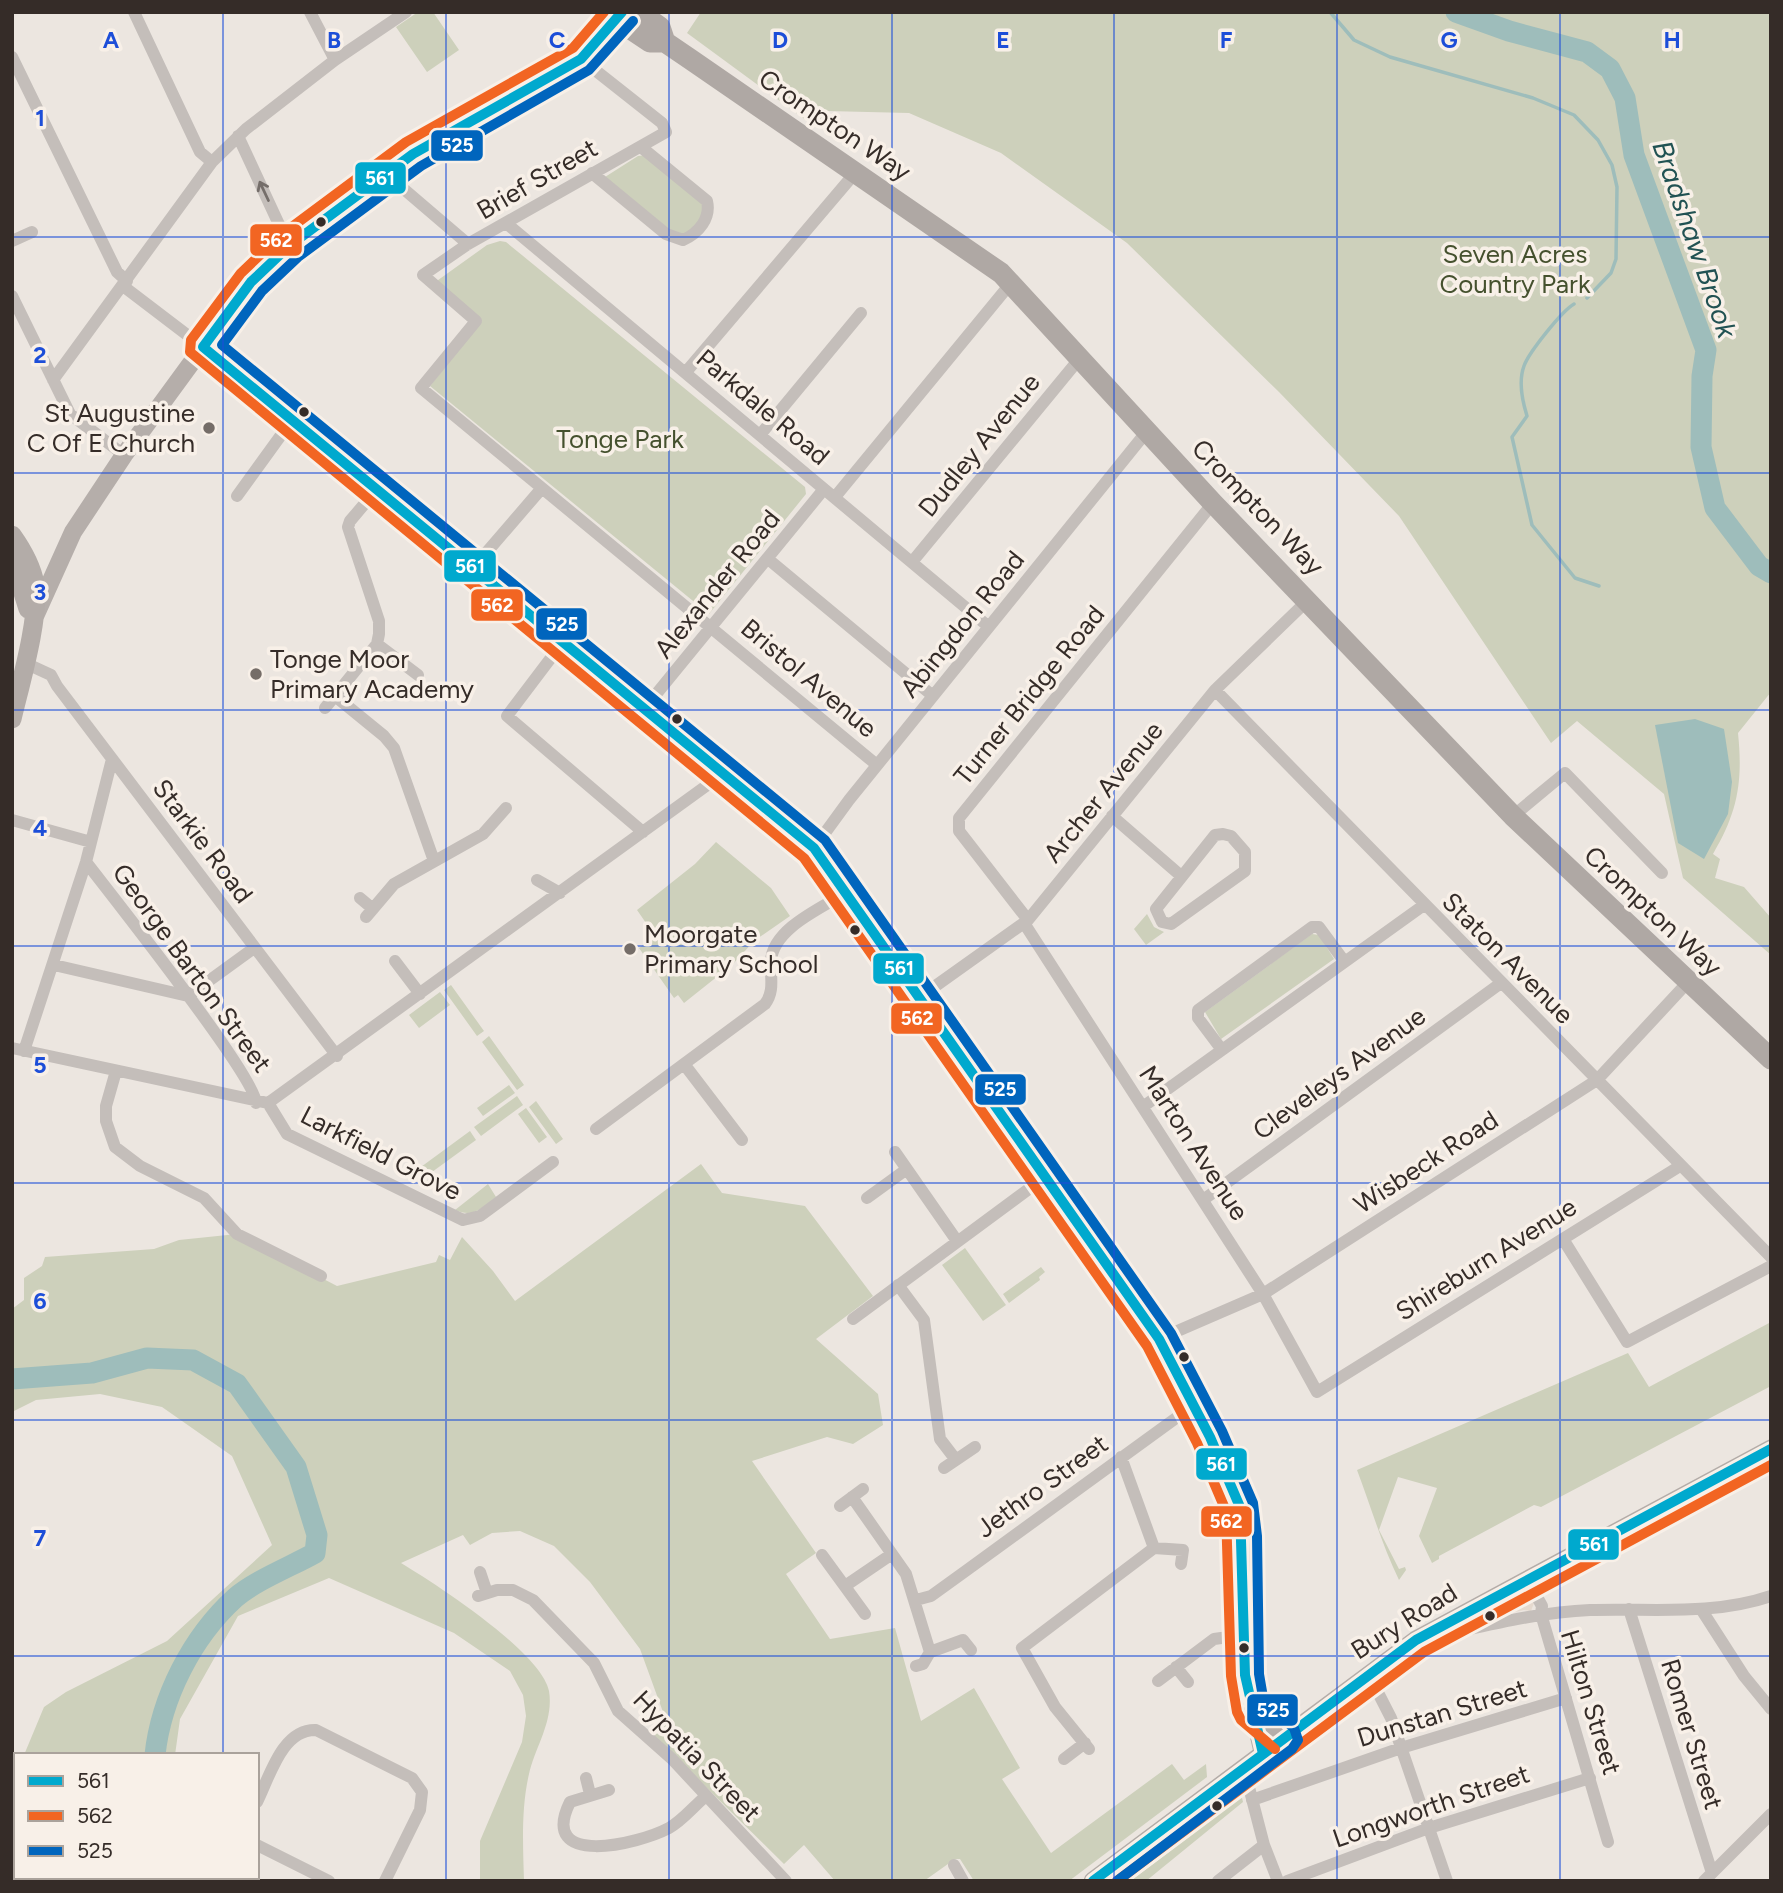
<svg xmlns="http://www.w3.org/2000/svg" width="1783" height="1893" font-family="Figtree,sans-serif">
<style>
.green{fill:#cdd0bb}
.plaza{fill:#e5d9ce}
.water{fill:#9ebdbb}
.lines{fill:none;stroke-linecap:round;stroke-linejoin:round}
.stream{stroke:#9ebdbb;stroke-width:3.5}
.river{stroke:#9ebdbb;stroke-width:21}
.minor{stroke:#c4beba;stroke-width:12}
.tertiary{stroke:#c4beba;stroke-width:16}
.secondary{stroke:#b5aeaa;stroke-width:18}
.primary{stroke:#b3aca8;stroke-width:19}
.trunk{stroke:#afa8a4;stroke-width:21}
.bus-1-casing{stroke:#f8f0e8;stroke-width:16}
.bus-2-casing{stroke:#f8f0e8;stroke-width:16}
.bus-3-casing{stroke:#f8f0e8;stroke-width:16}
.bus-1{stroke:#00a9ce;stroke-width:10}
.bus-2{stroke:#f26522;stroke-width:10}
.bus-3{stroke:#0065bd;stroke-width:10}
.oneway{stroke:#756e6a}
.grid{fill:none;stroke:#1d4ed8;stroke-width:2;stroke-opacity:0.55}
.bus-dot{fill:#352c28;stroke:#f8f0e8;stroke-width:2.5}
.poi-dot{fill:#756d68;stroke:#f8f0e8;stroke-width:2.5}
.labels{text-anchor:middle;stroke-width:7;stroke-linejoin:round;paint-order:stroke}
.street-label{font-size:26px;fill:#352c28;stroke:#f8f0e8}
.park-label{font-size:26px;fill:#45512e;stroke:#f8f0e8}
.poi-label{font-size:26px;fill:#352c28;stroke:#f8f0e8;text-anchor:start}
.water-label{font-size:28px;font-style:italic;fill:#215253;stroke:#f8f0e8}
.grid-label{font-size:23px;text-anchor:middle;font-weight:bold;fill:#1d4ed8;stroke:#f8f0e8;stroke-width:7;stroke-linejoin:round;paint-order:stroke}
.line-badge{stroke:#f8f0e8;stroke-width:2.5}
.badge-label{font-size:19px;text-anchor:middle;font-weight:bold;fill:#fff}
</style>
<rect width="100%" height="100%" fill="#ece6e0"/>
<path class="green" d="M 418,12 L 433,12 L 459,50 L 427,72 L 396,27 Z
M 701,12 L 1771,12 L 1771,692 L 1738,733 C 1743,781 1738,812 1713,854 L 1720,859 L 1715,878 L 1744,887 L 1771,918 L 1771,955 L 1683,878 L 1664,794 L 1577,721 L 1551,743 L 1399,516 L 1279,392 L 1127,243 L 1001,153 L 909,113 L 827,111 L 814,126 L 687,33 Z
M 646,155 L 702,201 L 703,216 L 690,232 L 676,235 L 605,177 L 638,156 Z
M 500,241 L 506,242 L 805,487 L 806,494 L 709,614 L 430,386 L 482,321 L 434,283 L 487,245 Z
M 716,842 L 771,888 L 790,916 L 754,941 L 733,964 L 684,1003 L 678,995 L 674,998 L 639,948 L 655,936 L 637,910 L 695,864 Z
M 1147,914 L 1154,927 L 1164,932 L 1146,945 L 1134,929 Z
M 1312,934 L 1319,935 L 1334,959 L 1221,1039 L 1205,1012 Z
M 451,985 L 484,1031 L 477,1036 L 444,990 Z
M 440,992 L 450,1005 L 419,1028 L 409,1015 Z
M 489,1036 L 524,1085 L 517,1090 L 482,1042 Z
M 509,1085 L 515,1093 L 483,1116 L 477,1108 Z
M 517,1096 L 523,1105 L 481,1136 L 474,1127 Z
M 536,1101 L 563,1139 L 556,1144 L 529,1107 Z
M 526,1108 L 547,1137 L 539,1143 L 518,1114 Z
M 470,1131 L 476,1140 L 421,1180 L 410,1175 Z
M 701,1164 L 722,1193 L 805,1206 L 873,1296 L 816,1339 L 878,1394 L 883,1425 L 853,1444 L 827,1437 L 752,1461 L 816,1553 L 786,1574 L 830,1639 L 895,1628 L 921,1721 L 974,1688 L 1020,1768 L 1002,1779 L 1051,1853 L 1172,1764 L 1184,1780 L 1206,1764 L 1207,1777 L 1069,1881 L 974,1881 L 960,1859 L 955,1859 L 924,1881 L 835,1881 L 804,1845 L 784,1864 L 654,1736 L 667,1723 L 640,1649 L 590,1582 L 554,1546 L 520,1531 L 492,1533 L 470,1545 L 463,1535 L 401,1563 C 436,1584 541,1652 549,1691 C 554,1721 535,1747 529,1774 C 521,1808 523,1846 524,1881 L 480,1881 L 480,1841 L 522,1742 L 526,1716 L 523,1695 L 510,1671 L 454,1633 L 329,1578 L 238,1616 L 180,1719 L 175,1755 L 24,1755 L 44,1707 L 66,1692 L 167,1641 L 272,1545 L 232,1456 L 162,1407 L 100,1394 L 36,1400 L 12,1412 L 12,1309 L 24,1300 L 24,1278 L 42,1266 L 45,1257 L 154,1249 L 179,1240 L 237,1234 L 337,1286 L 436,1262 L 439,1255 L 450,1260 L 462,1237 L 493,1271 L 515,1301 Z
M 437,1174 L 452,1195 L 425,1182 Z
M 488,1184 L 496,1197 C 481,1209 473,1218 455,1210 Z
M 965,1248 L 1006,1305 L 983,1321 L 942,1265 Z
M 1041,1267 L 1045,1272 L 1039,1277 L 1040,1280 L 1009,1303 L 1003,1294 Z
M 1771,1322 L 1771,1386 L 1541,1507 L 1534,1505 L 1439,1556 L 1439,1559 L 1432,1563 L 1419,1536 L 1437,1488 L 1398,1477 L 1379,1530 L 1399,1569 L 1405,1567 L 1406,1570 L 1399,1580 C 1382,1545 1371,1507 1357,1470 L 1628,1353 L 1649,1387 Z
M 16,1776 L 16,1841 L 12,1838 L 12,1786 Z
M 1235,1791 L 1241,1794 L 1243,1802 L 1146,1881 L 1115,1881 Z
M 58,1877 L 183,1877 L 185,1881 L 62,1881 Z"/>
<path class="plaza" d="M 1524,1592 L 1534,1603 L 1531,1611 L 1524,1610 L 1505,1614 L 1502,1619 L 1453,1626 L 1472,1616 L 1487,1617 L 1512,1603 L 1517,1595 Z"/>
<path class="water" d="M 1695,719 L 1724,729 L 1732,782 L 1728,814 L 1704,859 L 1678,843 L 1655,725 Z"/>
<g class="lines">
<path class="stream" d="M 1330,12 L 1354,40 L 1390,57 L 1533,98 L 1574,115 L 1598,140 L 1612,165 L 1617,187 L 1616,259 L 1611,273 L 1587,298
M 1574,304 C 1562,311 1529,352 1524,366 C 1518,382 1522,400 1527,416 L 1512,437 L 1532,525 L 1575,578 L 1599,586"/>
<path class="river" d="M 1456,12 L 1509,31 L 1587,52 L 1610,69 L 1625,98 L 1634,155 L 1706,350 L 1702,376 L 1701,447 L 1715,508 L 1759,566 L 1771,573
M 12,1379 L 92,1373 L 147,1358 L 193,1360 L 237,1384 L 296,1467 L 317,1535 L 315,1553 C 292,1566 254,1581 235,1598 C 192,1637 161,1698 155,1755
M 156,1877 L 157,1881"/>
<path class="minor" d="M 134,12 L 200,152 L 212,162
M 310,12 L 335,60
M 12,57 L 117,272 L 127,281
M 581,59 L 662,123 L 666,132 L 468,244 L 423,275 L 476,321 L 421,388 L 877,765
M 238,136 L 289,246
M 385,173 L 468,244
M 592,173 L 666,234 L 683,240 C 699,233 711,218 707,201 L 641,147
M 506,223 L 989,627
M 12,241 L 32,232
M 123,286 L 203,347
M 12,296 L 70,414 L 124,455
M 686,372 L 855,173
M 53,380 L 212,162 L 246,129 L 335,60 L 406,12
M 760,435 L 861,313
M 237,496 L 292,420
M 835,497 L 1011,283
M 768,559 L 933,696
M 912,562 L 1080,358
M 474,567 L 542,488
M 563,642 L 507,716 L 643,832
M 377,644 L 418,675
M 25,663 L 51,675 L 57,686 L 337,1056
M 1215,690 L 1771,1257
M 335,696 L 384,736 L 394,748 L 434,861
M 325,708 L 377,644 L 379,634 L 379,621 L 348,527 L 350,521 L 378,488
M 644,709 L 824,489
M 1112,816 L 1180,875
M 1513,816 L 1565,773 L 1662,873
M 12,820 L 91,842
M 1223,834 L 1231,836 L 1245,852 L 1245,871 L 1171,924 L 1162,922 L 1156,909 L 1215,835 Z
M 814,848 L 849,800 L 1148,430
M 86,862 C 112,896 256,1077 256,1103
M 537,880 L 560,893
M 360,898 L 373,909
M 366,917 L 394,884 L 483,834 L 506,808
M 1028,920 L 959,831 L 959,818 L 1213,503
M 1024,923 L 1263,1294 L 1317,1392 L 1680,1166
M 395,961 L 420,994
M 54,965 L 188,996 L 254,948
M 920,997 L 1028,920 L 1215,690 L 1308,600
M 12,1048 L 268,1103 L 724,773
M 1222,1050 L 1198,1018 L 1198,1010 L 1312,927 L 1319,927 L 1344,961
M 24,1051 L 86,862 L 112,759
M 684,1064 L 742,1140
M 116,1071 L 106,1106 L 106,1121 L 115,1147 L 140,1166 L 204,1198 L 237,1234 L 321,1276
M 268,1103 L 287,1134 L 463,1220 L 480,1216 L 553,1162
M 1144,1106 L 1424,905
M 596,1129 L 765,1004 C 775,991 770,977 771,961 C 773,928 822,908 847,892
M 895,1152 L 957,1241
M 867,1198 L 907,1169
M 1203,1200 L 1501,983
M 1563,1239 L 1627,1342 L 1771,1266
M 898,1285 L 924,1320 L 940,1439 L 956,1460
M 853,1319 L 1045,1177
M 1159,1339 L 1263,1294 L 1597,1080 L 1688,982
M 1121,1457 L 1154,1548
M 944,1468 L 975,1447
M 852,1497 L 906,1574 L 930,1652 L 963,1640 L 971,1650
M 840,1506 L 863,1489
M 1154,1548 L 1183,1550 L 1181,1564
M 822,1555 L 865,1614
M 480,1572 L 487,1593
M 1527,1579 L 1542,1606 L 1541,1614 L 1608,1842
M 845,1586 L 892,1554
M 478,1596 L 497,1590 L 513,1590 L 533,1600 L 594,1663 L 618,1711 L 672,1759 L 786,1881
M 916,1600 L 931,1596 L 967,1570 L 1194,1405
M 1629,1609 L 1712,1873
M 1701,1609 L 1744,1676 L 1771,1709
M 1435,1628 L 1452,1633 C 1497,1623 1543,1612 1590,1610 C 1651,1608 1712,1616 1771,1596
M 916,1666 L 923,1664 L 930,1652
M 1176,1667 L 1188,1682
M 1368,1673 L 1391,1718 L 1447,1881
M 1158,1681 L 1214,1639 L 1243,1635
M 1089,1749 L 1055,1707 L 1022,1648 L 1154,1548
M 1064,1759 L 1085,1743
M 1244,1768 L 1264,1845 L 1278,1881
M 586,1778 L 590,1794
M 609,1790 L 570,1802 C 537,1869 639,1844 669,1828 C 682,1821 694,1806 706,1796
M 1252,1800 L 1401,1748 L 1566,1698
M 257,1802 C 270,1776 282,1729 316,1730 L 412,1778 L 422,1792 L 420,1810 L 385,1881
M 257,1845 L 329,1881
M 12,1849 L 16,1852
M 954,1865 L 963,1881
M 47,1877 L 51,1881
M 1218,1881 L 1264,1845
M 1287,1881 L 1429,1828 L 1590,1778
M 1704,1881 L 1771,1814"/>
<path class="tertiary" d="M 203,347 L 251,282 L 289,246 L 413,154 L 581,59 L 595,46 L 622,12"/>
<path class="secondary" d="M 36,614 L 73,532 L 124,455 L 203,347 L 814,848 L 1159,1339 L 1210,1437 L 1240,1507 L 1243,1536 L 1245,1675 L 1263,1754
M 1251,1710 L 1284,1738"/>
<path class="primary" d="M 12,535 C 22,549 32,567 35,584 C 40,617 20,685 12,719
M 12,558 L 28,609
M 1093,1881 L 1416,1640 L 1771,1449"/>
<path class="trunk" d="M 605,12 L 650,42 L 665,42
M 639,12 L 660,27 L 665,42 L 690,59 L 1001,273 L 1213,503 L 1513,816 L 1771,1059"/>
<defs>
<path id="bus-1" d="M 622,12 L 581,59 L 413,154 L 289,246 L 251,282 L 203,347 L 814,848 L 1159,1339 L 1210,1437 L 1240,1507 L 1245,1675 L 1263,1754
M 1093,1881 L 1416,1640 L 1771,1449"/>
<path id="bus-2" d="M 604,12 L 573,48 L 406,142 L 281,235 L 241,273 L 191,340 L 190,352 L 804,858 L 1147,1346 L 1197,1443 L 1226,1511 L 1231,1676 L 1237,1712 L 1241,1720 L 1275,1749
M 1117,1881 L 1424,1652 L 1771,1465"/>
<path id="bus-3" d="M 633,21 L 589,70 L 421,166 L 298,257 L 262,291 L 222,345 L 825,840 L 1171,1333 L 1222,1431 L 1253,1503 L 1257,1536 L 1259,1674 L 1264,1703 L 1294,1728 L 1298,1740 L 1292,1749 L 1117,1881"/>
</defs>
<use href="#bus-1" class="bus-1-casing"/>
<use href="#bus-2" class="bus-2-casing"/>
<use href="#bus-3" class="bus-3-casing"/>
<use href="#bus-1" class="bus-1"/>
<use href="#bus-2" class="bus-2"/>
<use href="#bus-3" class="bus-3"/>
</g>
<defs><path id="oneway-shaft" d="M-6 0H5M1.5-3L5.5 0L1.5 3" fill="none" stroke-width="1.6" stroke-linecap="round" stroke-linejoin="round" transform="scale(1.75)"/></defs>
<use class="oneway" href="#oneway-shaft" transform="translate(264 191) rotate(-115)"/>
<path class="grid" d="M 223,12 L 223,1755M 446,12 L 446,1881M 669,12 L 669,1881M 892,12 L 892,1881M 1114,12 L 1114,1881M 1337,12 L 1337,1881M 1560,12 L 1560,1881M 12,237 L 1771,237M 12,473 L 1771,473M 12,710 L 1771,710M 12,946 L 1771,946M 12,1183 L 1771,1183M 12,1420 L 1771,1420M 12,1656 L 1771,1656M 223,1877 L 223,1881"/>
<g class="bus-dot">
<circle cx="321" cy="222" r="6"/>
<circle cx="304" cy="412" r="6"/>
<circle cx="677" cy="719" r="6"/>
<circle cx="855" cy="930" r="6"/>
<circle cx="1184" cy="1357" r="6"/>
<circle cx="1490" cy="1616" r="6"/>
<circle cx="1244" cy="1648" r="6"/>
<circle cx="1217" cy="1806" r="6"/>
</g>
<g class="poi-dot">
<circle cx="209" cy="428" r="7"/>
<circle cx="256" cy="674" r="7"/>
<circle cx="630" cy="949" r="7"/>
</g>
<g class="labels">
<g class="street-label">
<text transform="translate(835 125) rotate(34)" y="9">Crompton Way</text>
<text transform="translate(537 179) rotate(-30)" y="9">Brief Street</text>
<text transform="translate(763 407) rotate(40)" y="9">Parkdale Road</text>
<text transform="translate(979 445) rotate(-51)" y="9">Dudley Avenue</text>
<text transform="translate(1258 507) rotate(46)" y="9">Crompton Way</text>
<text transform="translate(717 584) rotate(-51)" y="9">Alexander Road</text>
<text transform="translate(962 624) rotate(-51)" y="9">Abingdon Road</text>
<text transform="translate(809 678) rotate(40)" y="9">Bristol Avenue</text>
<text transform="translate(1029 695) rotate(-51)" y="9">Turner Bridge Road</text>
<text transform="translate(1103 792) rotate(-51)" y="9">Archer Avenue</text>
<text transform="translate(203 841) rotate(53)" y="9">Starkie Road</text>
<text transform="translate(1653 911) rotate(43)" y="9">Crompton Way</text>
<text transform="translate(1508 958) rotate(45)" y="9">Staton Avenue</text>
<text transform="translate(192 968) rotate(54)" y="9">George Barton Street</text>
<text transform="translate(1339 1073) rotate(-36)" y="9">Cleveleys Avenue</text>
<text transform="translate(1194 1143) rotate(57)" y="9">Marton Avenue</text>
<text transform="translate(381 1153) rotate(27)" y="9">Larkfield Grove</text>
<text transform="translate(1426 1162) rotate(-33)" y="9">Wisbeck Road</text>
<text transform="translate(1486 1259) rotate(-32)" y="9">Shireburn Avenue</text>
<text transform="translate(1042 1486) rotate(-36)" y="9">Jethro Street</text>
<text transform="translate(1404 1621) rotate(-32)" y="9">Bury Road</text>
<text transform="translate(1591 1702) rotate(73)" y="9">Hilton Street</text>
<text transform="translate(1442 1713) rotate(-17)" y="9">Dunstan Street</text>
<text transform="translate(1692 1734) rotate(73)" y="9">Romer Street</text>
<text transform="translate(697 1756) rotate(46)" y="9">Hypatia Street</text>
<text transform="translate(1431 1806) rotate(-19)" y="9">Longworth Street</text>
</g>
<g class="park-label">
<text x="1515" y="263">Seven Acres<tspan x="1515" dy="30">Country Park</tspan></text>
<text x="620" y="448">Tonge Park</text>
</g>
<g class="poi-label">
<text x="195" y="422" text-anchor="end">St Augustine<tspan x="195" dy="30">C Of E Church</tspan></text>
<text x="270" y="668">Tonge Moor<tspan x="270" dy="30">Primary Academy</tspan></text>
<text x="644" y="943">Moorgate<tspan x="644" dy="30">Primary School</tspan></text>
</g>
<g class="water-label">
<text transform="translate(1695 239) rotate(71)" y="10">Bradshaw Brook</text>
</g>
</g>
<g class="grid-label">
<text x="111" y="48">A</text>
<text x="334" y="48">B</text>
<text x="557" y="48">C</text>
<text x="780" y="48">D</text>
<text x="1003" y="48">E</text>
<text x="1226" y="48">F</text>
<text x="1449" y="48">G</text>
<text x="1672" y="48">H</text>
<text x="40" y="126">1</text>
<text x="40" y="363">2</text>
<text x="40" y="600">3</text>
<text x="40" y="836">4</text>
<text x="40" y="1073">5</text>
<text x="40" y="1309">6</text>
<text x="40" y="1546">7</text>
</g>
<g class="line-badge">
<rect x="430" y="129" width="54" height="33" rx="7" fill="#0065bd"/>
<rect x="354" y="161" width="53" height="34" rx="7" fill="#00a9ce"/>
<rect x="249" y="223" width="54" height="34" rx="7" fill="#f26522"/>
<rect x="443" y="549" width="54" height="34" rx="7" fill="#00a9ce"/>
<rect x="470" y="588" width="54" height="34" rx="7" fill="#f26522"/>
<rect x="535" y="607" width="53" height="34" rx="7" fill="#0065bd"/>
<rect x="872" y="952" width="53" height="33" rx="7" fill="#00a9ce"/>
<rect x="890" y="1002" width="53" height="33" rx="7" fill="#f26522"/>
<rect x="974" y="1073" width="53" height="33" rx="7" fill="#0065bd"/>
<rect x="1195" y="1447" width="53" height="34" rx="7" fill="#00a9ce"/>
<rect x="1200" y="1505" width="53" height="33" rx="7" fill="#f26522"/>
<rect x="1567" y="1528" width="53" height="33" rx="7" fill="#00a9ce"/>
<rect x="1246" y="1693" width="53" height="34" rx="7" fill="#0065bd"/>
</g>
<g class="badge-label">
<text x="457" y="152">525</text>
<text x="380" y="185">561</text>
<text x="276" y="247">562</text>
<text x="470" y="573">561</text>
<text x="497" y="612">562</text>
<text x="562" y="631">525</text>
<text x="899" y="975">561</text>
<text x="917" y="1025">562</text>
<text x="1000" y="1096">525</text>
<text x="1221" y="1471">561</text>
<text x="1226" y="1528">562</text>
<text x="1594" y="1551">561</text>
<text x="1273" y="1717">525</text>
</g>
<rect width="1783" height="1893" fill="none" stroke="#352c28" stroke-width="28"/>
<rect x="14" y="1753" width="245" height="126" fill="#f8f0e8" stroke="#aaa29b" stroke-width="2"/>
<rect x="28" y="1776" width="35" height="10" fill="#00a9ce" stroke="#aaa29b" stroke-width="2"/>
<text x="77" y="1788" font-size="21" fill="#352c28">561</text>
<rect x="28" y="1811" width="35" height="10" fill="#f26522" stroke="#aaa29b" stroke-width="2"/>
<text x="77" y="1823" font-size="21" fill="#352c28">562</text>
<rect x="28" y="1846" width="35" height="10" fill="#0065bd" stroke="#aaa29b" stroke-width="2"/>
<text x="77" y="1858" font-size="21" fill="#352c28">525</text>
</svg>
